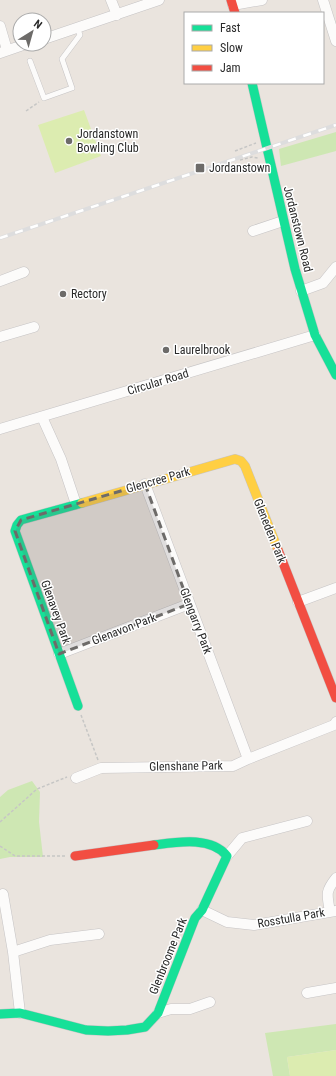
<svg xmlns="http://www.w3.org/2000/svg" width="336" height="1076" font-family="'Roboto Condensed',sans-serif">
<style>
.green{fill:#cee7b3}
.pitch{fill:#dcecb0}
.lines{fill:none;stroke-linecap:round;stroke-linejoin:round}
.lane-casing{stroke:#c6c4c5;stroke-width:6}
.street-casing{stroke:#c6c4c5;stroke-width:11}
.fast-casing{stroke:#c6c4c5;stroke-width:10}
.slow-casing{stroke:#c6c4c5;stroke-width:10}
.jam-casing{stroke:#c6c4c5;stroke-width:10}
.path{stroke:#c6c6c5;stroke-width:1.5;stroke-dasharray:3 2;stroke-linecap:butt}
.lane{stroke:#fcfbfa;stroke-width:5}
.street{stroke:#fcfbfa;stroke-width:10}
.fast{stroke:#16e098;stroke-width:9}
.slow{stroke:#ffcf43;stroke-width:9}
.jam{stroke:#f24e42;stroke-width:9}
.rail-casing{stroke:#ddddde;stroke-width:4}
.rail{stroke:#fff;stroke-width:2.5;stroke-dasharray:8;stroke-linecap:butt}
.marked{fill:#6d6b69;fill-opacity:0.2;stroke:#6d6b69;stroke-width:3;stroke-dasharray:8 5;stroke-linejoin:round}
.poi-dot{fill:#6d6b69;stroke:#fff;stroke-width:1.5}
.labels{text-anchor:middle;stroke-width:3;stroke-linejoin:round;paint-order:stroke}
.poi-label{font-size:12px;fill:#2a2a2a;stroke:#fff;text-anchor:start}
.street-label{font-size:12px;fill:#2a2a2a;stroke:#fff}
</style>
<rect width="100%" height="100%" fill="#eae4de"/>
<path class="green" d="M 336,132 L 336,151 L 281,166 L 279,149 Z
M 32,781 L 40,792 L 39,822 L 43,857 L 10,857 L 0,859 L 0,797 L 8,790 Z
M 336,1024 L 336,1050 L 287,1057 L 290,1076 L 273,1076 L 265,1033 Z"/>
<path class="pitch" d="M 84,110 L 101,156 L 55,173 L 38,125 Z
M 336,1050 L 336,1076 L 290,1076 L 287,1057 Z"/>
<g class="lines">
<defs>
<path id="lane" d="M 30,61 L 44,98 L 72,88 L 62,59 L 80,35 L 77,27"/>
<path id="street" d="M 111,0 L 117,15
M 323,0 L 336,41
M 233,5 L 262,0
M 0,26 L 7,50
M 44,39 L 159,0
M 0,53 L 26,44
M 253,231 L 283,221
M 0,281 L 24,272
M 301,291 L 323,283 L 336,267
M 0,337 L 34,327
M 42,417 L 61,459 L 76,504
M 0,429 L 315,335
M 145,484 L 248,759
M 298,602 L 336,588
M 59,654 L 189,604
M 76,778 L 101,768 L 233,766 L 248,759 L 334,725 L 336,722
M 227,856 L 242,838 L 307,821
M 3,894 L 13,952 L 20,1013
M 202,910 L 227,922 L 254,925 L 336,911
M 330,912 C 327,894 325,892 336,878
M 13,952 L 50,940 L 99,934
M 307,993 L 336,988
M 158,1013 L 171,1009 L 190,1009 L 210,1002"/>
<path id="fast" d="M 252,83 L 295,269 L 315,335 L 336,375
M 78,706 L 15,531 L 17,525 L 21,520 L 82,503
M 0,1014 L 20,1013 L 86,1030 L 108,1031 L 127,1030 L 145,1027 L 158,1013 L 195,918 L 202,910 L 227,856 C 211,836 177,842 154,845"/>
<path id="slow" d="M 82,503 L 235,459 L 241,461 L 245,466 L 278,550"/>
<path id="jam" d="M 231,0 L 235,13
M 278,550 L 336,698
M 75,856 L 154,845"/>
</defs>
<use href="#lane" class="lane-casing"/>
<use href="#street" class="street-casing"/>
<use href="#fast" class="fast-casing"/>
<use href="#slow" class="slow-casing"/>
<use href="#jam" class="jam-casing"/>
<path class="path" d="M 26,111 L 39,102
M 235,151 L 256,143
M 240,160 L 252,157 L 258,158
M 81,715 L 98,760
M 0,822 L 37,789 L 67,777
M 0,846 L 15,856 L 65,856"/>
<use href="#lane" class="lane"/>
<use href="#street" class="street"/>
<use href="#fast" class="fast"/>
<use href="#slow" class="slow"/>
<use href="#jam" class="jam"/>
<defs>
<path id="rail" d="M 0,238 L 336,125"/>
</defs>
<use href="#rail" class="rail-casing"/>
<use href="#rail" class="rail"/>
</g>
<path class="marked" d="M 145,484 L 189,604 L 59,654 L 15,531 L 21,520 Z"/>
<g class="poi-dot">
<circle cx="69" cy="141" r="4"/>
<rect x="195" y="163" width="10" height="10" rx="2"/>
<circle cx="63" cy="294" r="4"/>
<circle cx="166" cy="350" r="4"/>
</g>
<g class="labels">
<g class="poi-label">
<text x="77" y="138">Jordanstown<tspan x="77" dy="14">Bowling Club</tspan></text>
<text x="209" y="172">Jordanstown</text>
<text x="71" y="298">Rectory</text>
<text x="174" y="354">Laurelbrook</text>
</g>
<g class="street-label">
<text transform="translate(298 229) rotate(76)" y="4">Jordanstown Road</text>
<text transform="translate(158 382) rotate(-17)" y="4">Circular Road</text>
<text transform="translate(158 480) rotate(-16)" y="4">Glencree Park</text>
<text transform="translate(270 531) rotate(68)" y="4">Gleneden Park</text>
<text transform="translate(56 612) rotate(70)" y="4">Glenavey Park</text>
<text transform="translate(196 621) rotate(69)" y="4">Glengarry Park</text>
<text transform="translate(124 629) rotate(-21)" y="4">Glenavon Park</text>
<text transform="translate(186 766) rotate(-1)" y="4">Glenshane Park</text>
<text transform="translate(291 918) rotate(-10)" y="4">Rosstulla Park</text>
<text transform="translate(168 956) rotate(-68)" y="4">Glenbroome Park</text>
</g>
</g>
<rect x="184" y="12" width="140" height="72" fill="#ffffff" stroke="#aaaaaa"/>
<rect x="192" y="25" width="20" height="6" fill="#16e098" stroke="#aaaaaa"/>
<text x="220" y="32" font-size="12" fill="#2a2a2a">Fast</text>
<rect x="192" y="45" width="20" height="6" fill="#ffcf43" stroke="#aaaaaa"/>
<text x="220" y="52" font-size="12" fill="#2a2a2a">Slow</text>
<rect x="192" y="65" width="20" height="6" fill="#f24e42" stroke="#aaaaaa"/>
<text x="220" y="72" font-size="12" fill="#2a2a2a">Jam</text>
<g transform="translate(32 32) rotate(37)"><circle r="19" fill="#ffffff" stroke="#aaaaaa"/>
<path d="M0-3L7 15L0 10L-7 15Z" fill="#6d6b69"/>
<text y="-6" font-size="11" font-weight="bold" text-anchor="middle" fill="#2a2a2a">N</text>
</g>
</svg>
